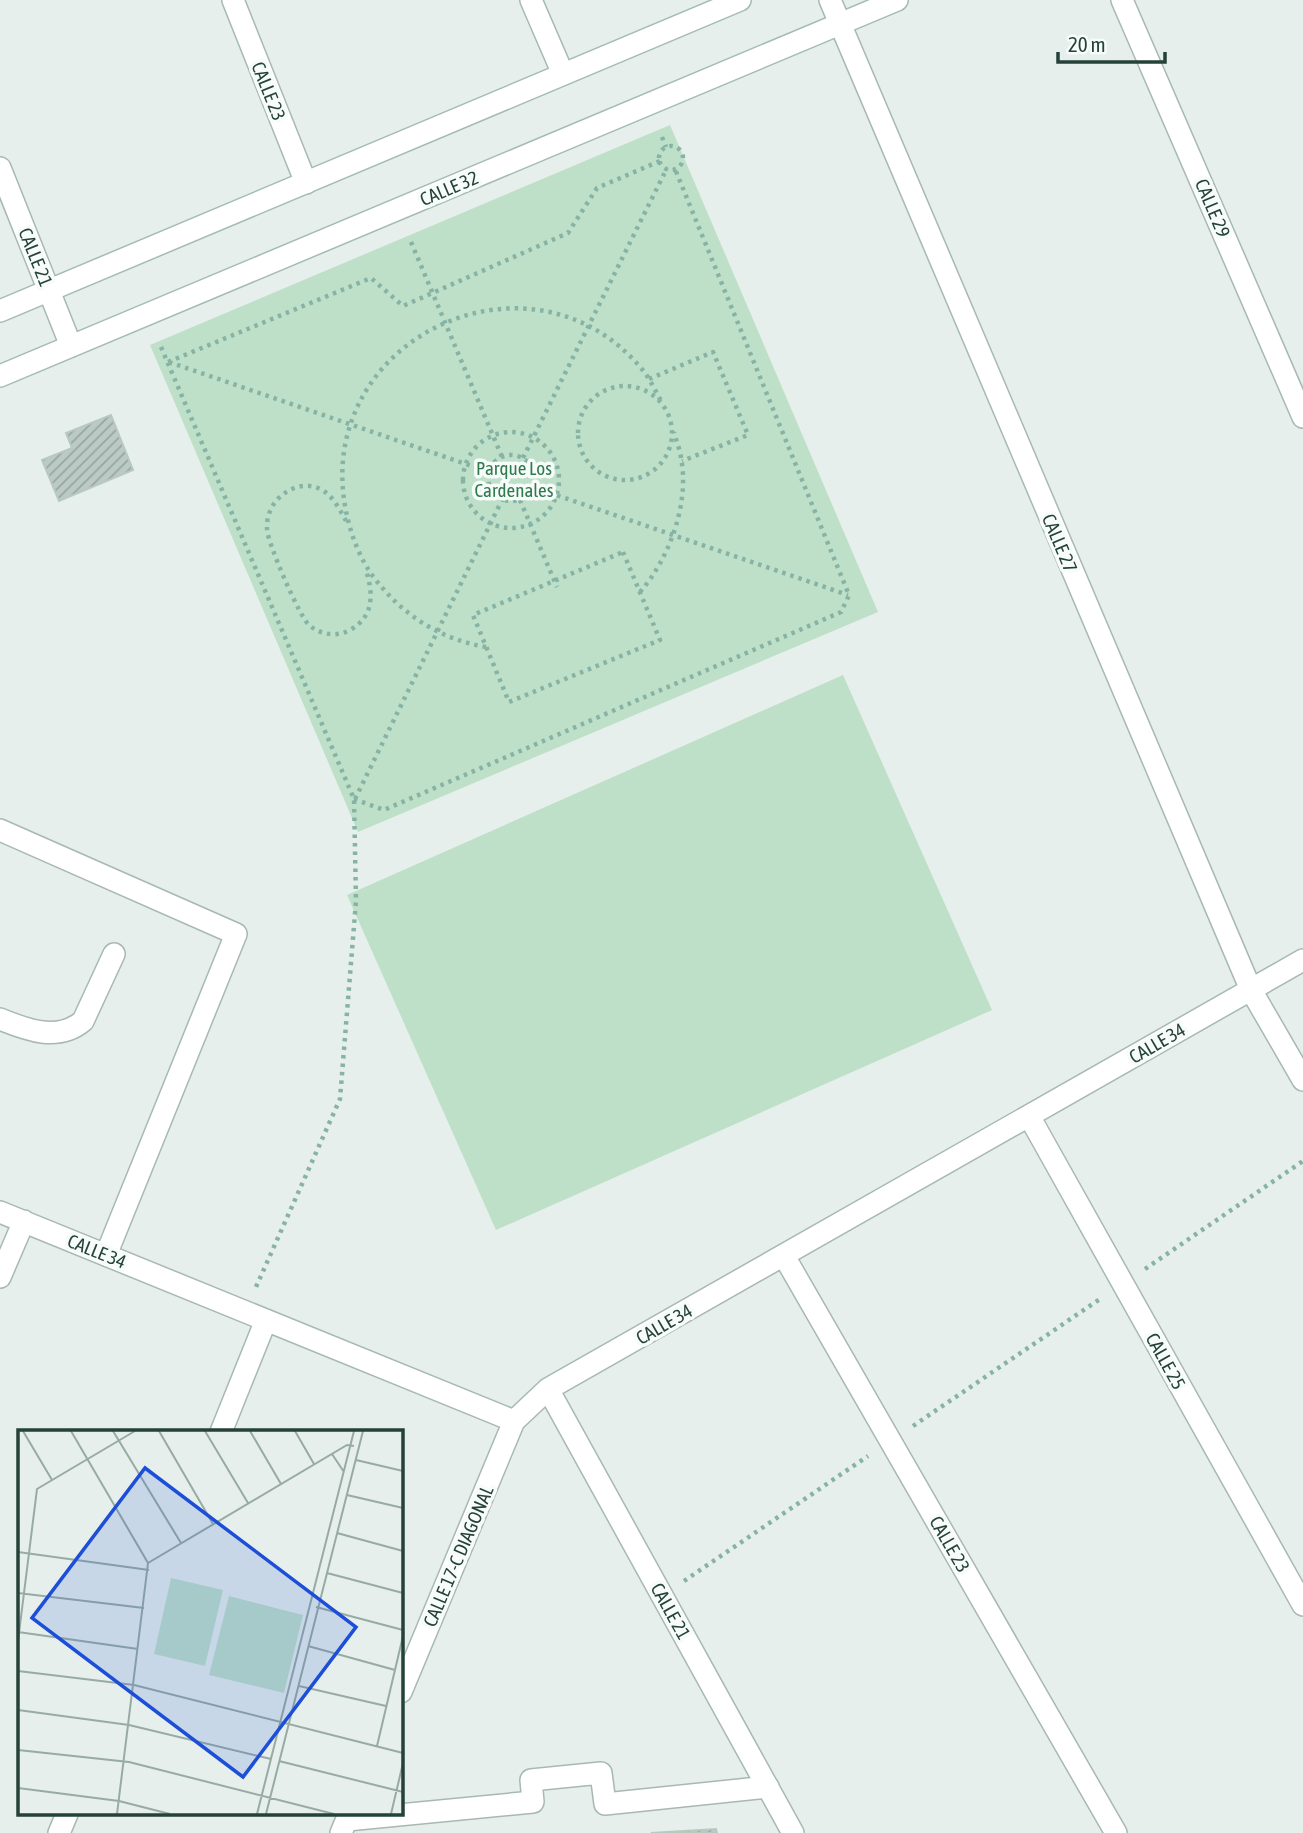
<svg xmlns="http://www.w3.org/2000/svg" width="1303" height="1833" font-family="'Asap Condensed',sans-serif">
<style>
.park{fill:#bfe0c8}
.building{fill:url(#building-hatch);stroke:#b8c9c2;stroke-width:2}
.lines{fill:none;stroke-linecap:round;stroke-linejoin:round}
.lane-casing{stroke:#a8b8b2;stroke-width:24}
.street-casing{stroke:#a8b8b2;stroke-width:24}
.secondary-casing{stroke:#a4bbb3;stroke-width:24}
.path{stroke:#86b3a5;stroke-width:4.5;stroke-dasharray:3.5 5;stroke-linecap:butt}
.lane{stroke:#fff;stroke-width:21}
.street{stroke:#fff;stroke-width:21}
.secondary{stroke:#fff;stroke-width:21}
.labels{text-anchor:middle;stroke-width:7;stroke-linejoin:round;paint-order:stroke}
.street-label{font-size:19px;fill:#24423a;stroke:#f7fbf9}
.park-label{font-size:19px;fill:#2d7a4b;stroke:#f7fbf9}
.inset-road{fill:none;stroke:#98aaa4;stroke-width:2}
.view{fill:#1d4ed8;fill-opacity:0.15;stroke:#1d4ed8;stroke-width:3.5}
.inset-edge{fill:none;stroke:#24423a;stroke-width:3.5}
</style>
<defs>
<pattern id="building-hatch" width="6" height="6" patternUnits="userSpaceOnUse" patternTransform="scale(1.75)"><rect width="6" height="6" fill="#bbcac4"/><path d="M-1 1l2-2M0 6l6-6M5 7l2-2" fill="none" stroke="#98a6a0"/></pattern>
</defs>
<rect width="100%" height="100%" fill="#e6efeb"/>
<path class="park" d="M 670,125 L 878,612 L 358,832 L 150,345 Z
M 843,675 L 992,1010 L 496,1230 L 347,895 Z"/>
<path class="building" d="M 111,415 L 133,470 L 59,501 L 42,460 L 72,448 L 66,433 Z
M 716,1829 L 717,1833 L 651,1833 Z"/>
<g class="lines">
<defs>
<path id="lane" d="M 0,830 L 236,934 L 106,1255
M 0,1019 C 27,1030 58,1042 83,1021 L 114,954
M 347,1820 L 533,1802 L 531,1780 L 601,1773 L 605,1804 L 768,1787"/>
<path id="street" d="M 233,0 L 306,183
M 531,0 L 563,74
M 830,0 L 1251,990 L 1303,1080
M 1122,0 L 1303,417
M 0,168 L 71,346
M 1029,1116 L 1303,1605
M 0,1212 L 514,1421
M 784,1256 L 1116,1833
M 0,1277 L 24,1221
M 548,1389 L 793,1833
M 221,1432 L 266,1320
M 401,1692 L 514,1421 L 548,1389 L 1303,960
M 59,1833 L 67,1814
M 341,1833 L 349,1814"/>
<path id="secondary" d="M 0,311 L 740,0
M 0,376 L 897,0"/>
</defs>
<use href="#lane" class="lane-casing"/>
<use href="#street" class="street-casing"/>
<use href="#secondary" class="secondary-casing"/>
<path class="path" d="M 662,137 L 666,147
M659 158a12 12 0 1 1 24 0a12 12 0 1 1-24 0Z
M 411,242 L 502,457
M 161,347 L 354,799 L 356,901 L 340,1099 L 256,1287
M 168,362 L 371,278 L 403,306 L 568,233 L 597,188 L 660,161
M 169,362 L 489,472
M 649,379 L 713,352 L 748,435 L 682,461
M578 433a47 47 0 1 1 94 0a47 47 0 1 1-94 0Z
M463 480a48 48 0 1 1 96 0a48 48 0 1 1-96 0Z
M488 478a23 23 0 1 1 46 0a23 23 0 1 1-46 0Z
M 523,458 L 667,168
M 533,487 L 848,595
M 520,500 L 557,587
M 346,521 C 340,510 332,494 320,489 C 300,479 275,494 269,514 C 267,518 267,526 267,530 C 268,543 300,619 310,626 C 322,635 337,637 350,630 C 375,616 373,593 366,570
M 623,552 L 660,640 L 509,702 L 473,615 Z
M 640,592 C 669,559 690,503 681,458 C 680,449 676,441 674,432
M 486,647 C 440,639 404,616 375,579 C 359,558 350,533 345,506 C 316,337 531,238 641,368 C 650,378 656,393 663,404
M 354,799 L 384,810 L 841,612 L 849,595 L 675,169
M 355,799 L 502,500
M 1145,1269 L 1303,1161
M 913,1426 L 1100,1299
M 684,1581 L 868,1456"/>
<use href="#lane" class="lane"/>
<use href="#street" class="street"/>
<use href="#secondary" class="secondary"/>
</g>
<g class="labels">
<g class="street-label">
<text transform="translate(269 91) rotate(68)" y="7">CALLE 23</text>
<text transform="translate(449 188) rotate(-23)" y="7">CALLE 32</text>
<text transform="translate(1213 208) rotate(67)" y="7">CALLE 29</text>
<text transform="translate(36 257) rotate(68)" y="7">CALLE 21</text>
<text transform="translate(1060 543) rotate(67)" y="7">CALLE 27</text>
<text transform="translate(1157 1043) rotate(-30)" y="7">CALLE 34</text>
<text transform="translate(97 1251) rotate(22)" y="7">CALLE 34</text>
<text transform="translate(664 1324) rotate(-30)" y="7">CALLE 34</text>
<text transform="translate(1166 1361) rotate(61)" y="7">CALLE 25</text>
<text transform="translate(950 1544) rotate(60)" y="7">CALLE 23</text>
<text transform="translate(458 1556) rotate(-67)" y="7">CALLE 17-C DIAGONAL</text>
<text transform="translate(671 1611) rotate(61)" y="7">CALLE 21</text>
</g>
<g class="park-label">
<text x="514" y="475">Parque Los<tspan x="514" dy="22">Cardenales</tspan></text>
</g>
</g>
<g transform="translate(18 1430)">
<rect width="385" height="385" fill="#e6efeb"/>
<path d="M 153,148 L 205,160 L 187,236 L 136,224 ZM 211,166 L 285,185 L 266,263 L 191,245 Z" fill="#bfe0c8"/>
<path class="inset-road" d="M 5,1 L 34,50M 53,1 L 130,133 L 99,384M 95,1 L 163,113M 141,1 L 195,94M 187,1 L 230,73M 232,1 L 263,54M 277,1 L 296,34M 314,24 L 326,42M 338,30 L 385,41M 329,65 L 385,78M 319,103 L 385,121M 0,122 L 131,140M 130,133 L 329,15 L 336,16M 309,143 L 385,163M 0,163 L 126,178M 298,177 L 385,200M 0,202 L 120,219M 0,211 L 19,59 L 117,1M 290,216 L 377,240M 0,241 L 116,255 L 385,323M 281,256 L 368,276M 0,280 L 111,295 L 253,329M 359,316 L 385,206M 0,320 L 111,332 L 316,384M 261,331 L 385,362M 0,358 L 101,371 L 152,384M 239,384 L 336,1M 248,384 L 345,1M 373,384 L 385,333"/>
<path class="view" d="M 127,38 L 338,197 L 225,347 L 14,188 Z"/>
<rect width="385" height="385" class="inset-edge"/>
</g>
<path d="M1058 52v10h107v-10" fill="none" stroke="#24423a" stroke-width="3.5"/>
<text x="1068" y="52" font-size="21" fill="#24423a" stroke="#f7fbf9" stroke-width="5" paint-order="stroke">20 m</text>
</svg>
